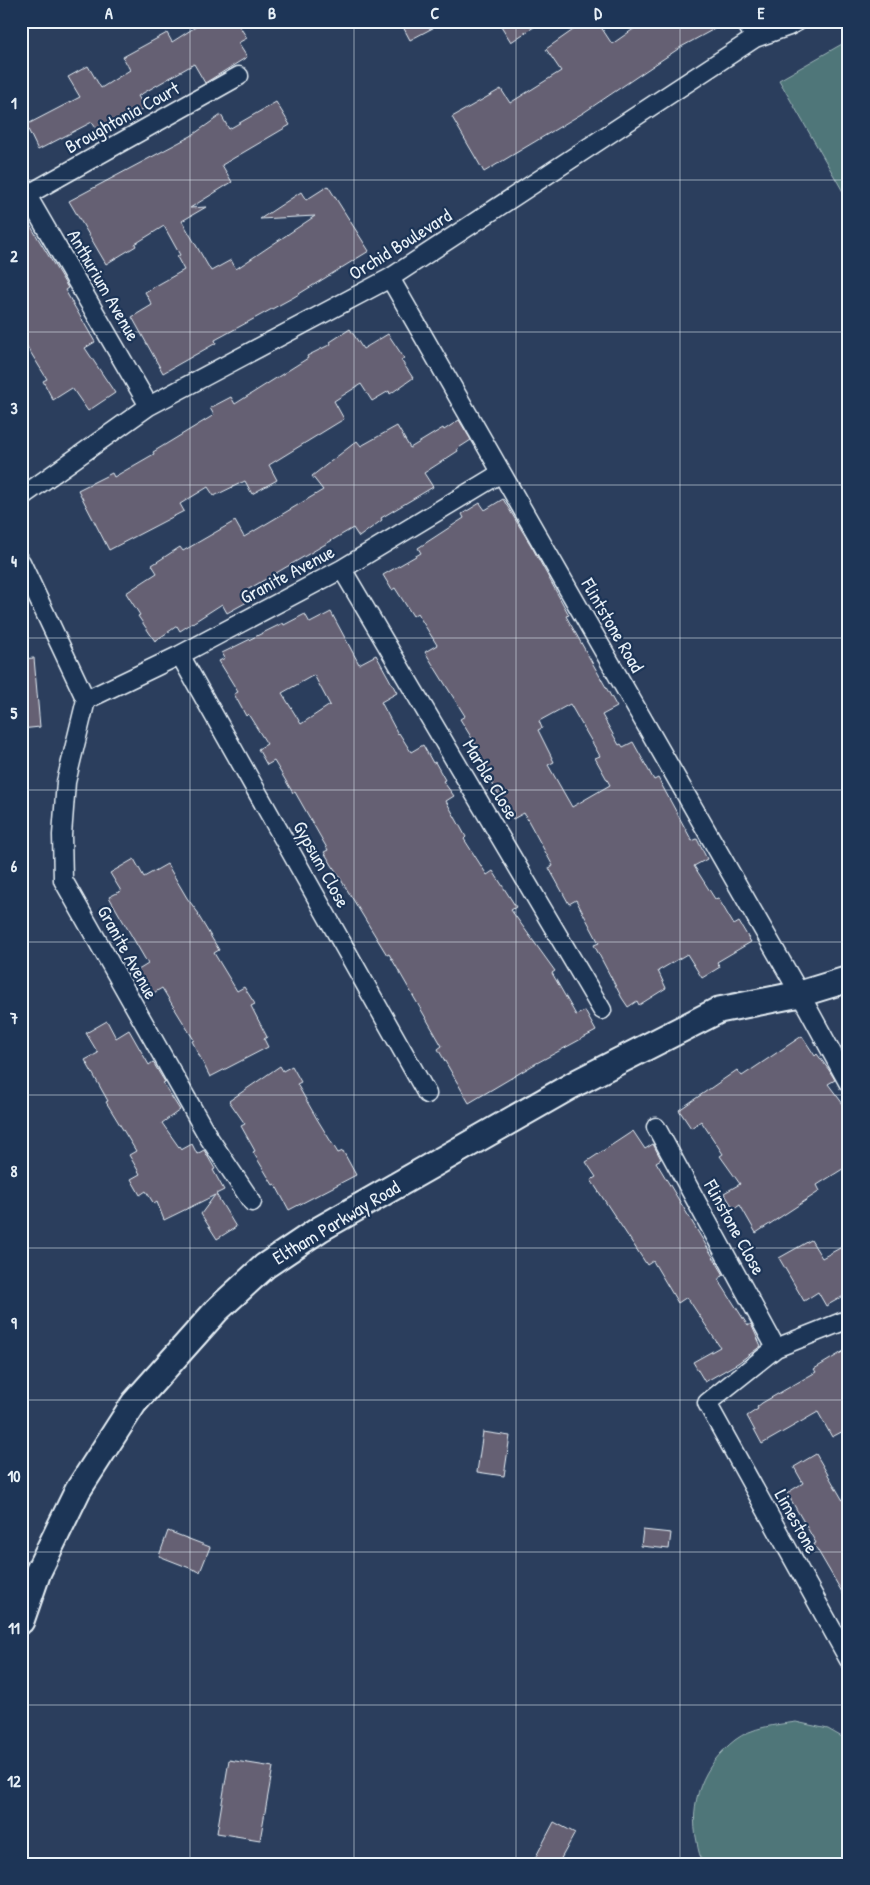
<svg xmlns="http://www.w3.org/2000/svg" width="870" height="1885" font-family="'Patrick Hand',sans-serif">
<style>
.green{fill:#507679;stroke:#9cb4b8}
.building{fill:#656073;stroke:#e8f1f8;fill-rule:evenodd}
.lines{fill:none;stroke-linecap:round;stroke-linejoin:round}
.street-casing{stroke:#e8f1f8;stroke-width:21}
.secondary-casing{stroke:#e8f1f8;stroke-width:29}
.street{stroke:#1d3557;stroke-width:18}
.secondary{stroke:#1d3557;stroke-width:25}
.grid{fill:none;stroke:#e8f1f8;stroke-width:1;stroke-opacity:0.55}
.labels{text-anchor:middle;stroke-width:4.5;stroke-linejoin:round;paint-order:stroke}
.street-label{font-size:19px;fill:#e8f1f8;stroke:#1d3557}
.neatline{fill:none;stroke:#e8f1f8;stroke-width:2}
.grid-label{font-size:16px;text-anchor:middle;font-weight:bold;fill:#e8f1f8}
</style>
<rect width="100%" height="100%" fill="#2b3e5d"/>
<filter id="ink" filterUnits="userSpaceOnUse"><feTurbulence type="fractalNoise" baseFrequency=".02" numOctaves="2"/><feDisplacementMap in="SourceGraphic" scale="10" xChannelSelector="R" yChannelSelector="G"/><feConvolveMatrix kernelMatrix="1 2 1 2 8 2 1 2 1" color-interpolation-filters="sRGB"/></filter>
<g filter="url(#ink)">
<path class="green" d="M 849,40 L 849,202 L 779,80 Z
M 796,1722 L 828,1729 L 849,1741 L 849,1864 L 704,1864 C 700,1857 698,1850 697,1842 C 688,1803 703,1765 735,1740 C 752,1727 775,1725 796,1722 Z"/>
<path class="building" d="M 205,21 L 236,21 L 247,38 L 238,43 L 247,57 L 205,83 L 194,64 L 138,96 L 145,108 L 100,135 L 92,122 L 38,150 L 26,125 L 80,97 L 68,77 L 88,66 L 101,88 L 130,70 L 123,57 L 167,33 L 172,42 Z
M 400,21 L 446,21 L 410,40 Z
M 498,21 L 543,21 L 511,42 Z
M 586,21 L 597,21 L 612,44 L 645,21 L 729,21 L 681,47 L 583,113 L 484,172 L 452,117 L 501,89 L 510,103 L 561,71 L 546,49 Z
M 276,102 L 290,125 L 222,165 L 232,182 L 190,208 L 206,207 L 182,221 L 211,271 L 231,260 L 236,269 L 315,216 L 260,219 L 301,192 L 306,200 L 328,186 L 369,251 L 294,297 L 215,340 L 216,343 L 163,373 L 132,317 L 152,305 L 145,292 L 184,270 L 177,257 L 180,255 L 164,226 L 135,244 L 136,246 L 106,264 L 69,201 L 191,136 L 221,115 L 229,129 Z
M 21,210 L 68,288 L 65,290 L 95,342 L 85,348 L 115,393 L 88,411 L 72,388 L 53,400 L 43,381 L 47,379 L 21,337 Z
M 350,329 L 363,349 L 388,334 L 404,358 L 401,360 L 413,378 L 390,394 L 389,391 L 372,401 L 361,384 L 334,401 L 344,419 L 269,465 L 277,480 L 252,494 L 245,481 L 214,496 L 208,487 L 180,504 L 184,511 L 109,550 L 78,490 L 112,473 L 114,477 L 154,454 L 153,452 L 214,415 L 210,408 L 231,397 L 235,404 L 308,358 L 307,356 L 331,344 L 330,342 Z
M 459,420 L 471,440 L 457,449 L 458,451 L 424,473 L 433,487 L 381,518 L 382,520 L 359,537 L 353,528 L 242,593 L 247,602 L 227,613 L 222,604 L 180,631 L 177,626 L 155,641 L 138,616 L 140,615 L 126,593 L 157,573 L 152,565 L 180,547 L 183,551 L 235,521 L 244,537 L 323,490 L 312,476 L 357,441 L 361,446 L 397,426 L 410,448 L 443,428 L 444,430 Z
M 503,499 L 532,547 L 569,615 L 566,616 L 617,707 L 602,715 L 619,745 L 621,744 L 623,747 L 633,742 L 654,780 L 658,778 L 692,841 L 697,839 L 707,859 L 694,866 L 715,899 L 718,898 L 734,925 L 739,922 L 751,942 L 717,962 L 720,967 L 702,978 L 687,954 L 658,971 L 666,988 L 639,1005 L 637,1001 L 628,1007 L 622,998 L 594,945 L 599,943 L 576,900 L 569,904 L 549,868 L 553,866 L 524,813 L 513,819 L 497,792 L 472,747 L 476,745 L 460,719 L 465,716 L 425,652 L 437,645 L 417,613 L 413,616 L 395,588 L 392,590 L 383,575 L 421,553 L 418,548 L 464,518 L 462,514 L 480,503 L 485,510 ZM 570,704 L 600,756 L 595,758 L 610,785 L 572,807 L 548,765 L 554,762 L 538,730 L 542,728 L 539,721 Z
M 331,612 L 359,664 L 376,655 L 397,693 L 381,702 L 398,734 L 399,733 L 411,752 L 423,745 L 433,763 L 435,762 L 445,780 L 443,781 L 454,796 L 446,801 L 466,837 L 464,839 L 487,875 L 493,871 L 516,907 L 511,910 L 555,971 L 552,973 L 576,1015 L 585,1011 L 596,1031 L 535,1064 L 469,1103 L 438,1049 L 442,1046 L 389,954 L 387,955 L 324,852 L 328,850 L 295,792 L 293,793 L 274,761 L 267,765 L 258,749 L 267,744 L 248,714 L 246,716 L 234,694 L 238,692 L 219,661 L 225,658 L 222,653 L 283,623 L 284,625 L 305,614 L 310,623 ZM 314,675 L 330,705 L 301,724 L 282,693 Z
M 34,658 L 40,727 L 21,729 L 21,659 Z
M 134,859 L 144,877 L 167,864 L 187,898 L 199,914 L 198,915 L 219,950 L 214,953 L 237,991 L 244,987 L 255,1004 L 251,1006 L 267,1037 L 264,1039 L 268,1047 L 210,1077 L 192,1041 L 194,1040 L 162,988 L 150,995 L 135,972 L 148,964 L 109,897 L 121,891 L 110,873 Z
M 107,1021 L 116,1038 L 129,1030 L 149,1065 L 153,1062 L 160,1074 L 165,1082 L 163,1083 L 180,1110 L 162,1123 L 181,1150 L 192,1144 L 197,1154 L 204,1150 L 215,1169 L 213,1170 L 224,1190 L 216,1194 L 236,1227 L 217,1239 L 201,1214 L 215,1195 L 164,1220 L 157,1202 L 154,1204 L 146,1191 L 140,1195 L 131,1179 L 140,1174 L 129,1155 L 136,1151 L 106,1102 L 108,1101 L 85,1060 L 98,1053 L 86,1033 Z
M 802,1036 L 815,1056 L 817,1054 L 829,1070 L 835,1080 L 828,1084 L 849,1112 L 849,1165 L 817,1185 L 820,1191 L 756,1233 L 740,1205 L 734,1209 L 724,1193 L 740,1184 L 720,1156 L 723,1154 L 701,1121 L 691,1128 L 679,1110 L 737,1070 L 742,1076 Z
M 280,1066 L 283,1071 L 292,1066 L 301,1082 L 297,1084 L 317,1119 L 338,1153 L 343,1151 L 356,1175 L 289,1210 L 275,1184 L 273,1185 L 253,1152 L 255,1151 L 241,1126 L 245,1124 L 229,1101 Z
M 633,1131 L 645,1149 L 653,1144 L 661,1159 L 656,1162 L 724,1275 L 718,1279 L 748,1326 L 751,1324 L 761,1346 L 738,1363 L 705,1382 L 693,1362 L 720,1347 L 687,1297 L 678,1303 L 653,1261 L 647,1265 L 591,1180 L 596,1177 L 586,1162 Z
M 811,1240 L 822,1258 L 849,1243 L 849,1293 L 826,1306 L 818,1292 L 804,1301 L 779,1258 Z
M 849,1348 L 849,1428 L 832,1437 L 818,1412 L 762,1444 L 747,1416 L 758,1409 L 757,1407 L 762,1403 L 816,1372 L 814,1369 Z
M 483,1432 L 510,1436 L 504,1476 L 477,1472 Z
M 816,1454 L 849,1511 L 849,1604 L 814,1544 L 816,1543 L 787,1493 L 803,1483 L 794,1467 Z
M 643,1530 L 671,1533 L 669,1549 L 641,1546 Z
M 168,1531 L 210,1547 L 200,1572 L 159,1556 Z
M 229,1760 L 273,1767 L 260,1840 L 217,1833 Z
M 554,1822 L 575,1833 L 558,1864 L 532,1864 Z"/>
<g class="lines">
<defs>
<path id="street" d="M 745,21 L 755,38
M 21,185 L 149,406
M 27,195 L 239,76
M 390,278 L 800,994 L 849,1084
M 21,497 L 149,406 L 390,278 L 755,38 L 789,26 L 798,21
M 21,562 L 86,700 L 66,782 L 62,835 L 63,880 L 209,1138 L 252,1202
M 342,569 L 602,1010
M 180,655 L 427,1094
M 86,700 L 180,655 L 342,569 L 501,473
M 656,1127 L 776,1348
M 849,1319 L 776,1348 L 707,1403 L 849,1660"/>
<path id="secondary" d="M 21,1621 L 38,1572 L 78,1490 L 134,1403 L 217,1310 L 265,1266 L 320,1229 L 578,1082 L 719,1010 L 800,994 L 849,979"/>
</defs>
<use href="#street" class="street-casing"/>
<use href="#secondary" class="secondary-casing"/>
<use href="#street" class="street"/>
<use href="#secondary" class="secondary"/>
</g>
</g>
<path class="grid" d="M 190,21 L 190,1864M 354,21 L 354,1864M 516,21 L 516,1864M 680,21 L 680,1864M 21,180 L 849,180M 21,332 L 849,332M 21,485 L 849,485M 21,638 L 849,638M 21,790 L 849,790M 21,942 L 849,942M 21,1095 L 849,1095M 21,1248 L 849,1248M 21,1400 L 849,1400M 21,1552 L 849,1552M 21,1705 L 849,1705"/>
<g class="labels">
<g class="street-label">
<text transform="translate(122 117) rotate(-29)" y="7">Broughtonia Court</text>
<text transform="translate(400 244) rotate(-32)" y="7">Orchid Boulevard</text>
<text transform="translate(104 285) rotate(60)" y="7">Anthurium Avenue</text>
<text transform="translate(287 574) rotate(-28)" y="7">Granite Avenue</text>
<text transform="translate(613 625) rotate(60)" y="7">Flintstone Road</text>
<text transform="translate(491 779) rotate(59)" y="7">Marble Close</text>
<text transform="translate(322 864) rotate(61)" y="7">Gypsum Close</text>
<text transform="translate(128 952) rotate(61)" y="7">Granite Avenue</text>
<text transform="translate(336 1222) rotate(-31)" y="7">Eltham Parkway Road</text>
<text transform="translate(735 1227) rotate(61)" y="7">Flinstone Close</text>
<text transform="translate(797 1521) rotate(61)" y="7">Limestone</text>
</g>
</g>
<rect width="870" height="1885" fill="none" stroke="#1d3557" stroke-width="55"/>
<rect x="28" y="28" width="814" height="1830" class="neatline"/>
<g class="grid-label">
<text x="109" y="19">A</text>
<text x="272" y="19">B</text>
<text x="435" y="19">C</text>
<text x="598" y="19">D</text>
<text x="761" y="19">E</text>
<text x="14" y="109">1</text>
<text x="14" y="262">2</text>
<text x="14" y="414">3</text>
<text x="14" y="567">4</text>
<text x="14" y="719">5</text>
<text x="14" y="872">6</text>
<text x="14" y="1024">7</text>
<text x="14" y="1177">8</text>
<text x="14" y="1329">9</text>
<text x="14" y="1482">10</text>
<text x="14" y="1634">11</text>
<text x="14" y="1787">12</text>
</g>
</svg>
